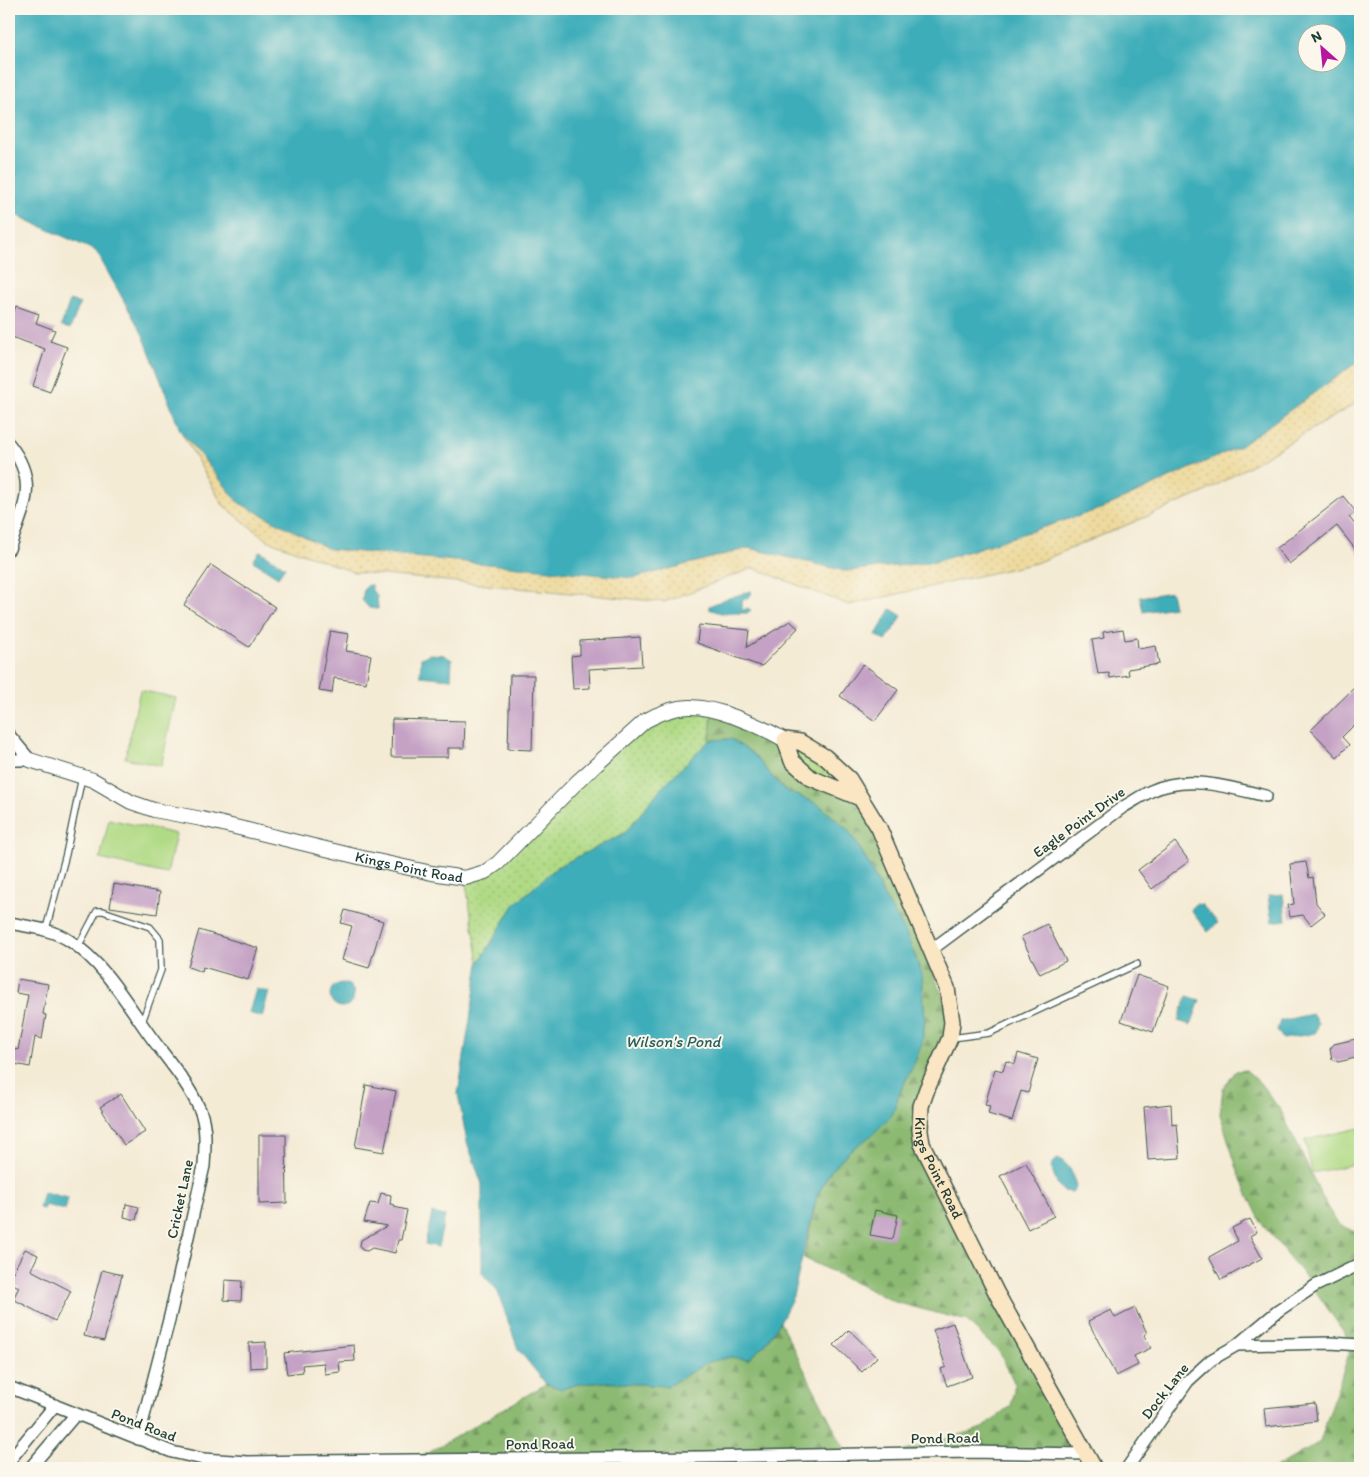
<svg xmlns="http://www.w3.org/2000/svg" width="1369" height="1477" font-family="Itim,sans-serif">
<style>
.grass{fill:url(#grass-dots);stroke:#688c5c}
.forest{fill:url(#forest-firs);stroke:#567c53}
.sand{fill:url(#sand-dots);stroke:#868c69}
.garden{fill:#b0da85;stroke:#688c5c}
.water{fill:#3dadb9;stroke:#2e7576;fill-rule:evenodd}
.building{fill:#c4a1c5}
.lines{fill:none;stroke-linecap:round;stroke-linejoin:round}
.service-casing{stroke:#3f574c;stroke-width:8}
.minor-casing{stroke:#3f574c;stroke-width:14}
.tertiary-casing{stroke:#3f574c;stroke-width:16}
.secondary-casing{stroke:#3f574c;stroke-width:18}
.service{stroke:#fff;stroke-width:5.5}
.minor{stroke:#fff;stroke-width:11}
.tertiary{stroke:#fff;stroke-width:14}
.secondary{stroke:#fbe6c4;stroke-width:15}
.labels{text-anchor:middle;stroke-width:4;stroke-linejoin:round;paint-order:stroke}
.street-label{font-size:15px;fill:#1f3d34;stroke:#fbf7ec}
.water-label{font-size:16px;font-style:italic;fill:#285f5c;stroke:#fbf7ec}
</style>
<defs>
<pattern id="grass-dots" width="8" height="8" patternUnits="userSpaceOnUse" patternTransform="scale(1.25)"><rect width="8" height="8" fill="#b0da85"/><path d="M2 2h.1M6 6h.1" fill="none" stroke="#97bc73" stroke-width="1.8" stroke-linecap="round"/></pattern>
<pattern id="forest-firs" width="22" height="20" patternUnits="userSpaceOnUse" patternTransform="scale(1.25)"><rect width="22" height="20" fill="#8cba72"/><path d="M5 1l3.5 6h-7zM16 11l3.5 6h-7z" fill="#72985e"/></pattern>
<pattern id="sand-dots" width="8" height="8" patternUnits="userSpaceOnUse" patternTransform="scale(1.25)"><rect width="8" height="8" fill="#eeda9e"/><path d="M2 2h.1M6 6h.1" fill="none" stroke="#ccbc89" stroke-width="1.8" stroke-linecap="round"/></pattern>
</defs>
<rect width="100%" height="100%" fill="#fbf7ec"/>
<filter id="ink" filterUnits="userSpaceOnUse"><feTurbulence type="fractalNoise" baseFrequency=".02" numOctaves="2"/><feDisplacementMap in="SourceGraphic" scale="10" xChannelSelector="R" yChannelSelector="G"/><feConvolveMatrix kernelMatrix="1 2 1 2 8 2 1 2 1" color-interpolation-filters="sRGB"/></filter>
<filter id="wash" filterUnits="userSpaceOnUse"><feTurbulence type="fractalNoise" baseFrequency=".0096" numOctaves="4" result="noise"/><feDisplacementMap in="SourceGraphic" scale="20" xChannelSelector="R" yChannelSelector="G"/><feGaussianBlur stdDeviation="1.12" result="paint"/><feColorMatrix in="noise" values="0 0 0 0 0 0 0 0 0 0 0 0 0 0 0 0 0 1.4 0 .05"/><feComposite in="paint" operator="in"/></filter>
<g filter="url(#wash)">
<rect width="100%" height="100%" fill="#f4ebd5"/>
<path class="grass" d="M 712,709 L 710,740 L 661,788 L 625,833 L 557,867 L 514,905 L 479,963 L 465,878 L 485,872 L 645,721 Z
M 785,740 L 800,742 L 860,798 L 811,778 Z"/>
<path class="forest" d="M 712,709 L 785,740 L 792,761 L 860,798 L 879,828 L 952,1022 L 920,1130 L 1086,1454 L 895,1454 L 983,1428 L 1011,1406 L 1015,1384 L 1000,1353 L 967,1321 L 895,1302 L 804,1258 L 817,1196 L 830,1172 L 848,1152 L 872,1135 L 892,1115 L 900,1092 L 915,1062 L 922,1043 L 925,1017 L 922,974 L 865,857 L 848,830 L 818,804 L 784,790 L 752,753 L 731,739 L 710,740 Z
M 1246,1070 L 1260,1083 L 1281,1111 L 1326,1205 L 1338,1224 L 1357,1233 L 1360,1232 L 1360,1468 L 1275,1468 L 1320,1442 L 1352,1344 L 1310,1283 L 1261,1222 L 1239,1175 L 1220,1114 L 1223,1088 L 1236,1071 Z
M 780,1322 L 847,1454 L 416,1460 L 546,1384 L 562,1389 L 578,1384 L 607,1382 L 668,1386 L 708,1362 L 731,1357 L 748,1359 L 766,1343 Z"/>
<path class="sand" d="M 1360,360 L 1360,401 L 1203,493 L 1036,563 L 849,605 L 753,568 L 664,602 L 353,572 L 267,540 L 223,505 L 180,430 L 239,503 L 634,578 L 749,548 L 846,571 L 935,562 L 1103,508 L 1240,446 Z"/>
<path class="garden" d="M 140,690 L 176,698 L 161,766 L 125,758 Z
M 109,819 L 176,834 L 167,874 L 100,859 Z
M 1360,1128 L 1360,1163 L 1312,1173 L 1305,1140 Z"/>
<path class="water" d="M 9,9 L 1360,9 L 1360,360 L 1240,446 L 1103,508 L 935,562 L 845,571 L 749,548 L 634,578 L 329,549 L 239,503 L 180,430 L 143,335 L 96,251 L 9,212 ZM 1306,32 L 1336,32 L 1336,62 L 1306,62 Z
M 70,300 L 80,304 L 70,329 L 61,326 Z
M 260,551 L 285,567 L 278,577 L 253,561 Z
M 368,585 L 372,585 L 372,591 L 377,595 L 378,609 L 369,608 L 362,600 L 364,589 Z
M 750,591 L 751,595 L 742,601 L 742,611 L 747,608 L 751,610 L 747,613 L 721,613 L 709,609 L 709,606 L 723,600 Z
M 1171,592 L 1174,607 L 1143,612 L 1140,597 Z
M 891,609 L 902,616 L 886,641 L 876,635 Z
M 430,654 L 444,655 L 452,660 L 451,679 L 420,676 L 421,658 Z
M 731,739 L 752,753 L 784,790 L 818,804 L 848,830 L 865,857 L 883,895 L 904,929 L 922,974 L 925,1017 L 922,1043 L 915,1062 L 900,1092 L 892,1115 L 872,1135 L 848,1152 L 830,1172 L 817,1196 L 793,1296 L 780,1322 L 766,1343 L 748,1360 L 731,1357 L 708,1362 L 668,1386 L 607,1382 L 578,1384 L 562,1389 L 546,1384 L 518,1349 L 497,1290 L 482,1273 L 482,1184 L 467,1142 L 458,1094 L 479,963 L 514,905 L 557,867 L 625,833 L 661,788 L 710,740 Z
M 1283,894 L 1286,920 L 1272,922 L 1268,896 Z
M 1197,903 L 1199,905 L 1201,904 L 1218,923 L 1208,932 L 1191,911 L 1193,906 Z
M330 995a12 12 0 1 1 24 0a12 12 0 1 1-24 0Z
M 256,989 L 269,992 L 262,1017 L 249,1013 Z
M 1187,996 L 1200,1000 L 1191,1025 L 1178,1021 Z
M 1312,1014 L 1318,1023 L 1315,1033 L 1283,1039 L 1277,1030 L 1280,1021 Z
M 1059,1159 C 1070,1164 1074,1176 1076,1187 L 1072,1192 L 1063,1191 C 1056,1183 1052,1175 1052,1164 L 1056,1160 Z
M 43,1192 L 68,1198 L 65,1210 L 45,1205 L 43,1209 L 39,1208 Z
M 432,1213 L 445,1216 L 438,1247 L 425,1244 Z"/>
<g id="blocks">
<path class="building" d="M 16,306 L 39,314 L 36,323 L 55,330 L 50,341 L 67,347 L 50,392 L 33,386 L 45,349 L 9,336 L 9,324 Z
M 1343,496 L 1356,512 L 1349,517 L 1360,531 L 1360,555 L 1337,526 L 1289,564 L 1277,548 Z
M 211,565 L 275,607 L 249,647 L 184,605 Z
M 790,621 L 798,628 L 763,665 L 760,666 L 697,643 L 699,625 L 749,630 L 747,647 Z
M 1123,629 L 1125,640 L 1137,638 L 1138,649 L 1156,646 L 1159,664 L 1128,669 L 1129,675 L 1110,678 L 1109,673 L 1098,674 L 1092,640 L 1104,638 L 1103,632 Z
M 330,631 L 349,634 L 346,651 L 371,655 L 366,683 L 334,678 L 332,693 L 319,691 Z
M 640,637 L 642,666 L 589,669 L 590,688 L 573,689 L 571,656 L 580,655 L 580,641 Z
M 863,664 L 898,690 L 875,721 L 840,696 Z
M 510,675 L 534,675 L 532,750 L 508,749 Z
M 1360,682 L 1360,719 L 1342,737 L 1349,745 L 1337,757 L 1311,730 Z
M 392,719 L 465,721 L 464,748 L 448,748 L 448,757 L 391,757 Z
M 1175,842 L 1189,861 L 1152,889 L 1138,870 Z
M 1306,862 L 1309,878 L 1313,877 L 1316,903 L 1325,914 L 1311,925 L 1303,915 L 1290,917 L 1288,905 L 1294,904 L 1290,864 Z
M 114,884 L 160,892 L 157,914 L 110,907 Z
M 345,910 L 383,921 L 369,968 L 342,960 L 352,926 L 341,923 Z
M 1047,924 L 1066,961 L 1040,974 L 1021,937 Z
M 199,930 L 258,948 L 248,980 L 203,967 L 202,972 L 188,967 Z
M 1137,975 L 1169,986 L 1153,1032 L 1121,1021 Z
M 18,979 L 48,984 L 43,1014 L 46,1015 L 42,1039 L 35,1037 L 30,1067 L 9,1063 L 9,1048 L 18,1050 L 28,995 L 16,993 Z
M 1360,1038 L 1360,1057 L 1338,1062 L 1332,1059 L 1330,1049 L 1334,1044 Z
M 1018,1053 L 1038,1059 L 1028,1093 L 1021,1091 L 1012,1121 L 988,1114 L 990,1106 L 985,1105 L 995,1069 L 1003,1071 L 1006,1061 L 1015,1064 Z
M 366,1085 L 396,1091 L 384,1152 L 355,1147 Z
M 121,1094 L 145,1132 L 124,1145 L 100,1107 Z
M 1171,1104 L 1172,1125 L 1177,1124 L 1180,1158 L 1148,1160 L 1144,1107 Z
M 259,1135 L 286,1135 L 287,1203 L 259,1204 Z
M 1026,1163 L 1054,1216 L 1028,1229 L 1000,1176 Z
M 381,1193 L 391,1195 L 390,1204 L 395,1205 L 394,1207 L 407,1210 L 401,1240 L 398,1240 L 395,1253 L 372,1248 L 367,1251 L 362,1250 L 360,1246 L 361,1240 L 387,1226 L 364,1222 L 370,1203 L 378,1204 Z
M 126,1204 L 139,1207 L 136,1220 L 124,1217 Z
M 875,1210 L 898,1215 L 893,1239 L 870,1235 Z
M 1250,1219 L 1257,1232 L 1250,1236 L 1262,1258 L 1221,1280 L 1209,1257 L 1238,1241 L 1232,1228 Z
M 25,1249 L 38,1255 L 31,1270 L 71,1291 L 55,1321 L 13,1299 L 19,1287 L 9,1282 L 9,1280 Z
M 102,1270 L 122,1275 L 104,1341 L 84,1336 Z
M 225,1280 L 242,1281 L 241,1301 L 224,1300 Z
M 1135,1308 L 1147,1333 L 1144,1335 L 1151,1348 L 1134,1356 L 1138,1365 L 1116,1376 L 1088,1321 L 1111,1310 L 1115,1318 Z
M 953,1323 L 972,1377 L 947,1386 L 941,1369 L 946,1367 L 933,1330 Z
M 849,1330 L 877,1357 L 862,1372 L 834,1345 Z
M 266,1342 L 266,1367 L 250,1368 L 249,1343 Z
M 354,1345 L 355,1361 L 339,1362 L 340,1372 L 325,1374 L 324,1363 L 302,1365 L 303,1372 L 287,1374 L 284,1353 Z
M 1315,1403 L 1317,1421 L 1266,1427 L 1264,1408 Z"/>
</g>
</g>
<g filter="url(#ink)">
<use href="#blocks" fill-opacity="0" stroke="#3f574c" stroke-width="1"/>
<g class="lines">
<defs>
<path id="service" d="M 46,929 L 66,854 L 82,777
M 78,947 L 97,911 L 103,911 L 150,927 L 160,939 L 161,970 L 142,1022
M 952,1038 L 989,1033 L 1137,964
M 622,1468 L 629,1458"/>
<path id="minor" d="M 9,444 C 40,483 23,508 9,549
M 9,735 L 30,760
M 9,760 L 30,760
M 9,923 C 30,927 52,929 70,941 C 105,964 127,1004 151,1037 C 168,1060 188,1083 200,1110 C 207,1127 205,1148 204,1166 L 170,1316 L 138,1439
M 931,950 L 1123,807 C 1132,802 1141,796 1151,791 C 1188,774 1228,787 1266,796
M 1237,1345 L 1330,1343 L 1360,1345
M 9,1387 L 172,1452 L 203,1459 L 248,1462 L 312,1461 L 704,1457 L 970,1452 L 1086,1454
M 9,1461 L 55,1405
M 30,1468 L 76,1414
M 1127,1468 L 1188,1381 L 1211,1360 L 1237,1345 L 1278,1311 L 1315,1286 L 1360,1264"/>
<g id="tertiary">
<path id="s1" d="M 30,760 L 93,780 L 131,802 L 154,810 L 202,819 L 363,858 L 432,873 L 465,878 L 485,872 L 498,863 L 577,782 L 645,721 C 678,702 700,704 735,717 C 752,723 768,730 785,740"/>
</g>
<g id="secondary">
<path id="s2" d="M 860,798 L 811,778 L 792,761 L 785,740 L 800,742 L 825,757 L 849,779 L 879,828 L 947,988 L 952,1022 L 950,1038 L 927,1089 L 921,1106 L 920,1130 L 922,1144 L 997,1294 L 1094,1468"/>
</g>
</defs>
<use href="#service" class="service-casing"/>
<use href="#minor" class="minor-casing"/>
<use href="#tertiary" class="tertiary-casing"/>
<use href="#secondary" class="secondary-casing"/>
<use href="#service" class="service"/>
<use href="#minor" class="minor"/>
<use href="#tertiary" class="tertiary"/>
<use href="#secondary" class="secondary"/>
</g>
</g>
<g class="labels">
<g class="street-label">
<text transform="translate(1079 822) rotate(-36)" y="5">Eagle Point Drive</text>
<text dy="5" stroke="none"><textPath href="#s1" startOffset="396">Kings Point Road</textPath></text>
<text dy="5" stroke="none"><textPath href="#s2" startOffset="599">Kings Point Road</textPath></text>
<text transform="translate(180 1199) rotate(-78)" y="5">Cricket Lane</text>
<text transform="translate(1165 1391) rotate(-52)" y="5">Dock Lane</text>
<text transform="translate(144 1425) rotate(21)" y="5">Pond Road</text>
<text transform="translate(945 1438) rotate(-1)" y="5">Pond Road</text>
<text transform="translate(540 1444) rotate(-1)" y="5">Pond Road</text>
</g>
<g class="water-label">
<text x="673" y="1047">Wilson's Pond</text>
</g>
</g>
<rect width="1369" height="1477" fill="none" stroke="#fbf7ec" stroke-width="30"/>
<g transform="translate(1322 48) rotate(333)"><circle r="24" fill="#fbf7ec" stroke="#a3ada2"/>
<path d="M0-4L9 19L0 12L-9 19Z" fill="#b5179e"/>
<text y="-8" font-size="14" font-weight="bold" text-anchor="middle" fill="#1f3d34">N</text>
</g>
</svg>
